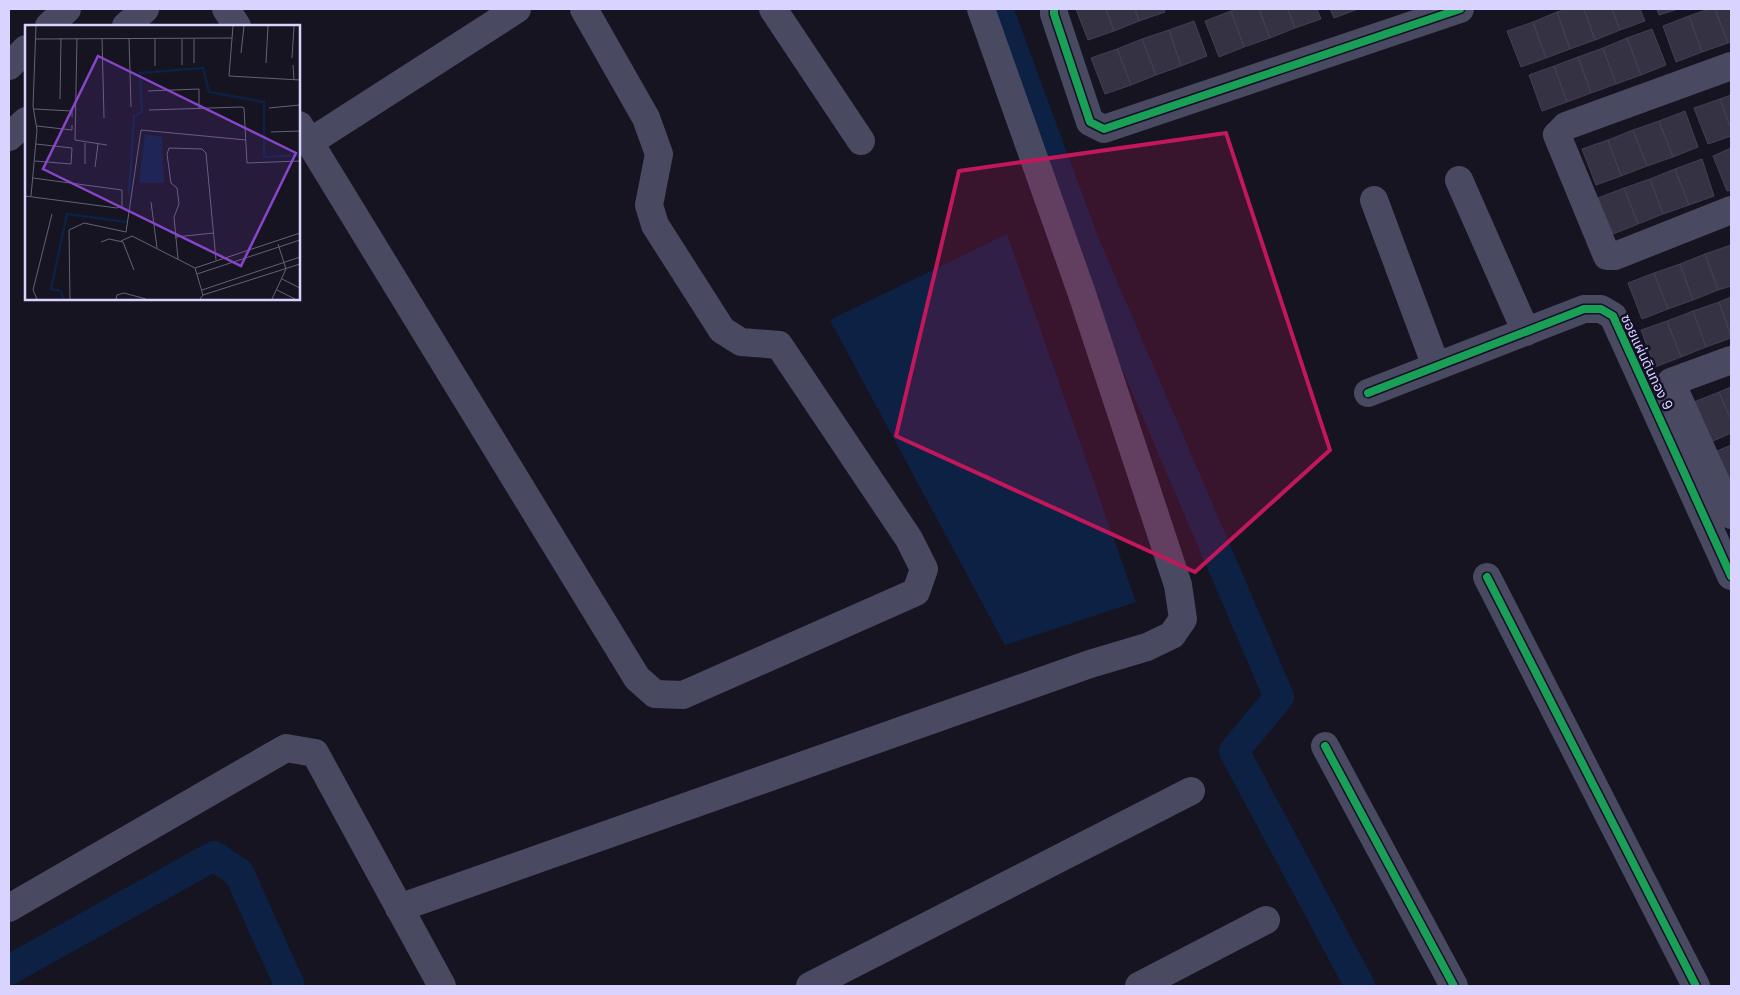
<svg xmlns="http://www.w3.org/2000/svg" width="1740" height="995" font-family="Poppins,'Noto Sans Thai',sans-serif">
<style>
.water{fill:#0d2144}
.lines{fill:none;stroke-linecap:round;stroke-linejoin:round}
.canal{stroke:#0d2144;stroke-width:30}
.building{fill:#343243;stroke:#433f54}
.minor{stroke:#4a4962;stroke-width:28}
.cycleway-casing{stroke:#130f26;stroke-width:11}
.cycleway{stroke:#1a9f57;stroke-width:8}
.marked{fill:#c2185b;fill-opacity:0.2;stroke:#c2185b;stroke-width:4;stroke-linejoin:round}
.labels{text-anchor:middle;stroke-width:5;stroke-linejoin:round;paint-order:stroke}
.street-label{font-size:14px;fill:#d9d4ff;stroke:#130f26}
.inset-river{fill:none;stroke:#0d2144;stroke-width:2.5}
.inset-road{fill:none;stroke:#64617a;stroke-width:1}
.view{fill:#8945c9;fill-opacity:0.15;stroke:#8945c9;stroke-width:2.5}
.inset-edge{fill:none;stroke:#d9d4ff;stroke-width:2.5}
</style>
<rect width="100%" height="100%" fill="#161421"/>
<path class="water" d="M 1007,234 L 1136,602 L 1005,645 L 830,320 Z"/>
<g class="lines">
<path class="canal" d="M 998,9 L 1084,242 L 1279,697 L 1234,751 L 1360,986
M 9,970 L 214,856 L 239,873 L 290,986"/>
</g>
<path class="building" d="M 1076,9 L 1106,9 L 1114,31 L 1088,40 Z
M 1106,9 L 1135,9 L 1139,21 L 1114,31 Z
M 1135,9 L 1164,9 L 1165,12 L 1139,21 Z
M 1238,9 L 1259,9 L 1270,38 L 1244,47 L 1231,11 Z
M 1259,9 L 1288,9 L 1295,28 L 1270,38 Z
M 1288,9 L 1317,9 L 1321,19 L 1295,28 Z
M 1330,9 L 1358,9 L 1334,18 Z
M 1567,9 L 1584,9 L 1595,40 L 1570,49 L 1557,12 Z
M 1584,9 L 1612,9 L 1620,30 L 1595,40 Z
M 1612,9 L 1640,9 L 1645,21 L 1620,30 Z
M 1657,9 L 1678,9 L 1659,15 Z
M 1709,9 L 1715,9 L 1728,43 L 1702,52 L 1689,16 Z
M 1715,9 L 1731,9 L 1731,42 L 1728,43 Z
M 1231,11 L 1244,47 L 1219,57 L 1205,21 Z
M 1557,12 L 1570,49 L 1546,58 L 1533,22 Z
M 1689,16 L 1702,52 L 1676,62 L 1663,26 Z
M 1194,21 L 1207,56 L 1181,66 L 1169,30 Z
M 1533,22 L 1546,58 L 1521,67 L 1507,31 Z
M 1652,29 L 1666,65 L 1641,75 L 1627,38 Z
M 1169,30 L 1181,66 L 1156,75 L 1142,39 Z
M 1627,38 L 1641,75 L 1616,84 L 1603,48 Z
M 1142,39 L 1156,75 L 1131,85 L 1117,49 Z
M 1603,48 L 1616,84 L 1591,93 L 1578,57 Z
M 1117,49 L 1131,85 L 1105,94 L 1091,58 Z
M 1578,57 L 1591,93 L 1567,102 L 1554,66 Z
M 1554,66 L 1567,102 L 1542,111 L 1529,75 Z
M 1731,95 L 1731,129 L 1720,99 Z
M 1720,99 L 1731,129 L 1731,136 L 1708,144 L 1694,108 Z
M 1685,111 L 1698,147 L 1673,157 L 1659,121 Z
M 1659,121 L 1673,157 L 1647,166 L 1633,130 Z
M 1633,130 L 1647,166 L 1621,176 L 1608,140 Z
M 1608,140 L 1621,176 L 1596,185 L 1582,149 Z
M 1731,148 L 1731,190 L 1727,191 L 1713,156 Z
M 1702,159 L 1714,196 L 1689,205 L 1675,169 Z
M 1675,169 L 1689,205 L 1663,214 L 1650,179 Z
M 1650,179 L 1663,214 L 1638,224 L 1624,188 Z
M 1624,188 L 1638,224 L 1613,234 L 1598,198 Z
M 1731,245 L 1731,286 L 1718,290 L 1705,254 Z
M 1705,254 L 1718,290 L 1693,300 L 1680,264 Z
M 1680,264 L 1693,300 L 1668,309 L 1654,273 Z
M 1654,273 L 1668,309 L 1642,319 L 1628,283 Z
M 1731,297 L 1731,335 L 1719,302 Z
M 1719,302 L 1731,338 L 1706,347 L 1693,311 Z
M 1693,311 L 1706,347 L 1681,357 L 1667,321 Z
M 1667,321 L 1681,357 L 1655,367 L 1641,330 Z
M 1731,387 L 1731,420 L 1719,392 Z
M 1719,392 L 1731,420 L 1731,433 L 1711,442 L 1694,402 Z
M 1731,445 L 1731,490 L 1715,452 Z"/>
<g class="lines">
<path class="minor" d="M 226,9 L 237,26
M 773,9 L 861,141
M 1054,9 L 1054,14 L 1090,122 L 1104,129 L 1460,9
M 49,26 L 67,9
M 126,26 L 145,9
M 9,66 L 26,49
M 1731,66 L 1566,126 L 1557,135 L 1607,256 L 1615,256 L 1731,210
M 299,125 L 637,678 L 655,694 L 683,695 L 916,592 L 924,569 L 909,539 L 779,345 L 741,342 L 722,330 L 655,225 L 649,205 L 659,154 L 646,118 L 584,9
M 9,137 L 26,121
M 310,142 L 517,9
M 1459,180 L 1526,332
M 1374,200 L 1436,366
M 1731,360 L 1671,382 L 1731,515
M 1368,393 L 1584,309 L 1601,309 L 1613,316 L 1731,576
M 1487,577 L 1696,986
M 1325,746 L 1454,986
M 9,908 L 286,748 L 315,753 L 442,986
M 399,908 L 1090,664 L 1147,647 L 1172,635 L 1183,619 L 1178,585 L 1081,291 L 981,9
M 810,986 L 1191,791
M 1139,986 L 1266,920"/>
<defs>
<path id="cycleway" d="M 1054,9 L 1054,14 L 1090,122 L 1104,129 L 1460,9
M 1368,393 L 1584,309 L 1601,309 L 1613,316 L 1731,576
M 1487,577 L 1696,986
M 1325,746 L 1454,986"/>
</defs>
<use href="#cycleway" class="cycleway-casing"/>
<use href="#cycleway" class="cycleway"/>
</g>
<path class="marked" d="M 1226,133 L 1330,450 L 1195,572 L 896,436 L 959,171 Z"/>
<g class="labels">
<g class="street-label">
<text transform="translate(1647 362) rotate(65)" y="5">ซอยแผ่นดินทอง 9</text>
</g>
</g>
<g transform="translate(25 25)">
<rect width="275" height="275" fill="#161421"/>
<path d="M 120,109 L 137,112 L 139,158 L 114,158 Z" fill="#0d2144"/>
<path class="inset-river" d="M 104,170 L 109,91 L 117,87 L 115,48 L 178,43 L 184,67 L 239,77 L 239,132 L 275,130M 38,274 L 36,266 L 26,264 L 42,189 L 101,197 L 102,195"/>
<path class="inset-road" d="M 208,1 L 204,51 L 275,55M 52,13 L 50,115 L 82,120M 77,13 L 79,93M 104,13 L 106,82M 130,13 L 130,41M 11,14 L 207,13M 169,14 L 169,38M 216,28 L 219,1M 267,33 L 269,1M 241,38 L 243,1M 157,40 L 157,14M 268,40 L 269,55M 123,66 L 174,64 L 174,84M 35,74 L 36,13M 244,83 L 275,80M 9,84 L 47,86 L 47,92M 124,85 L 216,82 L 219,83 L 222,138 L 275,136M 12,101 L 47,105 L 47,100M 246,107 L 275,106M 10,136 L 46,139 L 47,123 L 11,119M 60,139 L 60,118M 70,142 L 73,119M 0,171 L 92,183 L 97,181 L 97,165 L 8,153M 6,171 L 12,105 L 8,81 L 11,1M 126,177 L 132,223M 150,212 L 189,208M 96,216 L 107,211 L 170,243 L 178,270 L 175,274M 76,217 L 84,214 L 98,217 L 109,245M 153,234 L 149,192 L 154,179 L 152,163 L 146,158 L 142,129 L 144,123 L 177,124 L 181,128 L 191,235M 170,243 L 275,208M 172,249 L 275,215M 257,254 L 275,263M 177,265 L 275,232M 252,265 L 270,274M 178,270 L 275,239M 12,274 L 8,265 L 27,189M 45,274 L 44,205 L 59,198 L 101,207 L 116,105 L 221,115M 91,274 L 92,270 L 99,268 L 121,274M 247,274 L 261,244 L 253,219"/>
<path class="view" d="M 73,31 L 271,128 L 216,241 L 18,144 Z"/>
<rect width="275" height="275" class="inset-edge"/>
</g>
<rect width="1740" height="995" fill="none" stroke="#d9d4ff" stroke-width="20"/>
</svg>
